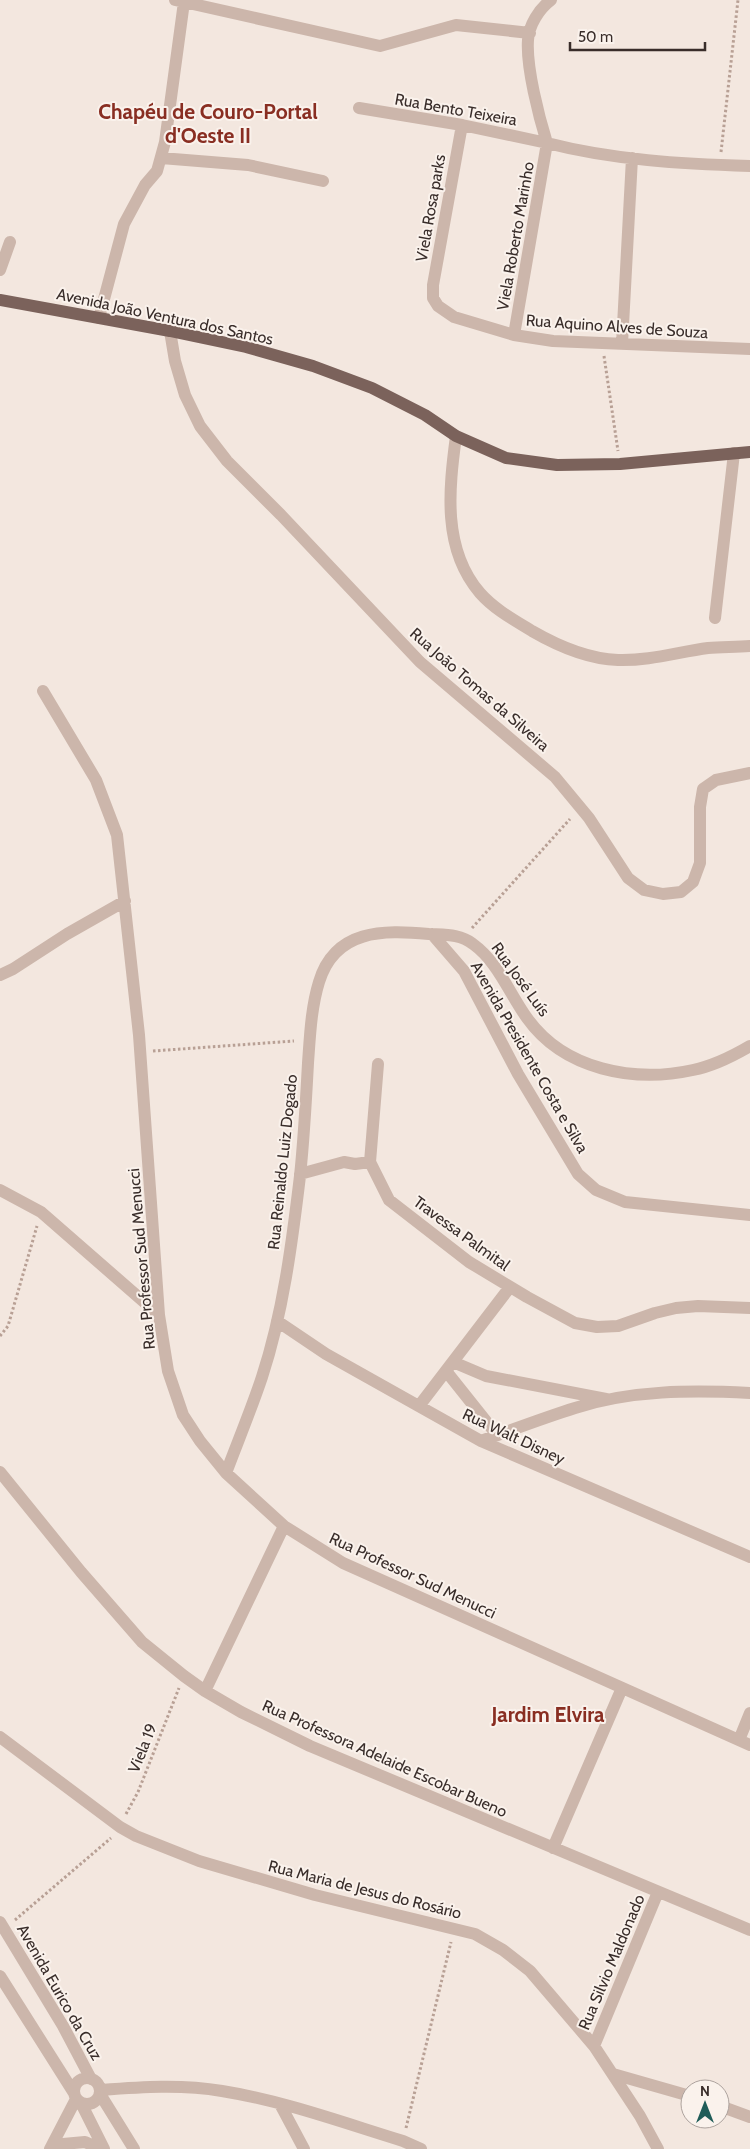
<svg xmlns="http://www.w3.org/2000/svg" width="750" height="2149" font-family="Cabin,sans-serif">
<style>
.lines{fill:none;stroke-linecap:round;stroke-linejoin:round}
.path{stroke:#b8a095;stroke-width:3;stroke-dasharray:2.5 2.5;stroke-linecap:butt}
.minor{stroke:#ccb6ab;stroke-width:12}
.major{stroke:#7b625b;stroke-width:12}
.labels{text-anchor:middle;stroke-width:4;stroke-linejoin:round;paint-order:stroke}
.street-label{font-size:16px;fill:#392d2a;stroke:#faf2ec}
.district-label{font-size:21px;font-weight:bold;fill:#892e22;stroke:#faf2ec}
</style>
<rect width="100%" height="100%" fill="#f3e7df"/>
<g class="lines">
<path class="path" d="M 721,152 L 738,0
M 604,356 L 618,451
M 472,928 L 570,819
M 153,1051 L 294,1041
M 0,1336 L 8,1326 L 37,1226
M 126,1814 L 138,1792 L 179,1688
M 15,1920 L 111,1838
M 406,2128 L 451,1942"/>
<path class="minor" d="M 175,0 L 380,46 L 456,25 L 530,33
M 551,0 C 539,9 529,25 528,40 C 526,67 539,117 547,143 C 613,160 682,164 750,166
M 359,108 L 462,125 L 547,143 L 514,335
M 462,125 L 433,285 L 433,298 L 438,306 L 454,317 L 514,335 L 553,341 L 750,349
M 161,158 L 248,165 L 323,181
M 0,270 L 10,242
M 99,318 L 124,224 L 145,185 L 157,171 L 165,142 L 184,2
M 170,331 L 175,361 L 185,395 L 200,426 L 227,461 L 281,515 L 420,662 L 555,777 L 589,818 L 628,878 L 644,890 L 663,894 L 681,892 L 693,882 L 700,863 L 700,807 L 703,789 L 716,780 L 750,773
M 622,344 L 632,158
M 456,436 C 449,489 442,549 480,593 C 494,609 514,620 532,631 C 558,646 587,659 618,660 C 649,661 678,652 708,648 C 722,647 736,647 750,646
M 715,618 L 734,453
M 43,691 L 96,780 L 117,835 L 139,1035 L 159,1315 L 168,1371 L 183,1415 L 200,1441 L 226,1473 L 284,1526 L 343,1563 L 750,1745
M 432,934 L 464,971 L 518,1074 L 578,1174 L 596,1190 L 625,1202 L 750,1215
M 0,975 L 13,969 L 67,934 L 125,901
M 378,1064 L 370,1162 L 389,1200 L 469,1262 L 527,1297 L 575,1323 L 597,1327 L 618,1326 L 655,1313 L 676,1308 L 698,1306 L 750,1308
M 300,1174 L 344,1162 L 355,1164 L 370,1162
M 0,1190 L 41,1212 L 159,1315
M 277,1321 L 326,1354 L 481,1441 L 750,1557
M 453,1362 L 486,1376 L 606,1399
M 446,1371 L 497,1435
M 419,1406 L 510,1287
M 481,1441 C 512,1430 543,1418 575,1408 C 631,1390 692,1390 750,1393
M 0,1472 L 81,1572 L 142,1642 L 184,1676 L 205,1691 L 241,1712 L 310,1746 L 750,1930
M 226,1473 C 238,1441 251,1410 262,1377 C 283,1313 292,1243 300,1176 C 304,1138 306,1101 308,1063 C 310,1036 311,1008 319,982 C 335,929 383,930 429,934 C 445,935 460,934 473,944 C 498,962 509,993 527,1018 C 564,1070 634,1083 693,1070 C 713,1066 733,1056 750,1046
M 205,1691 L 284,1526
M 0,1737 L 120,1827 L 136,1836 L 199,1861 L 315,1895 L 475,1934 L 503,1950 L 530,1971 L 594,2046 L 640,2116 L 658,2149
M 739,1740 L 750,1713
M 553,1848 L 622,1688
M 0,1922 L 63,2026 L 91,2079
M 0,1976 L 74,2093
M 594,2046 L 658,1892
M 613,2074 L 690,2096
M74 2091a13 13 0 1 1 26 0a13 13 0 1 1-26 0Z
M 100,2090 C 141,2087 181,2084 222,2091 C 284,2101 344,2123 403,2141 L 421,2149
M 100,2094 L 134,2149
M 81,2103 L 104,2149
M 280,2104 L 304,2149
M 720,2106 L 750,2117
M 52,2145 L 85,2142 L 101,2149
M 50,2149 L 76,2099"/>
<path class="major" d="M 0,300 L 170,331 L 246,347 L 313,366 L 372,388 L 425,415 L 456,436 L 506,458 L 557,465 L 620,464 L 750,452"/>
</g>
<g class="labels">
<g class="street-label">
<text transform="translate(456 109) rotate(10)" y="6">Rua Bento Teixeira</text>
<text transform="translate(430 208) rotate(-80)" y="6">Viela Rosa parks</text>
<text transform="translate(515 236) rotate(-80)" y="6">Viela Roberto Marinho</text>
<text transform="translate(165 316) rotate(12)" y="6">Avenida João Ventura dos Santos</text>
<text transform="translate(617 326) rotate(4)" y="6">Rua Aquino Alves de Souza</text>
<text transform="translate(480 689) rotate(41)" y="6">Rua João Tomas da Silveira</text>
<text transform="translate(521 979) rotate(54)" y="6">Rua José Luís</text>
<text transform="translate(530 1057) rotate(60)" y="6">Avenida Presidente Costa e Silva</text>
<text transform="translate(282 1162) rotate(-84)" y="6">Rua Reinaldo Luiz Dogado</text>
<text transform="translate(462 1233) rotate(36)" y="6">Travessa Palmital</text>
<text transform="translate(141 1259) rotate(-95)" y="6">Rua Professor Sud Menucci</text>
<text transform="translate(514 1436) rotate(25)" y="6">Rua Walt Disney</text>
<text transform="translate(413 1575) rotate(25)" y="6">Rua Professor Sud Menucci</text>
<text transform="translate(142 1748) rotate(-68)" y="6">Viela 19</text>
<text transform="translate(385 1758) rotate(24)" y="6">Rua Professora Adelaide Escobar Bueno</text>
<text transform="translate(365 1889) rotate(14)" y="6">Rua Maria de Jesus do Rosário</text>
<text transform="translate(611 1962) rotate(-67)" y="6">Rua Silvio Maldonado</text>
<text transform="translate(60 1992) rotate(60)" y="6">Avenida Eurico da Cruz</text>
</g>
<g class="district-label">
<text x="208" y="119">Chapéu de Couro-Portal<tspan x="208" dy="24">d'Oeste II</tspan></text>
<text x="548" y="1722">Jardim Elvira</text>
</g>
</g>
<g transform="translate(705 2104)"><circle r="24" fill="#faf2ec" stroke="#ada39e"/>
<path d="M0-4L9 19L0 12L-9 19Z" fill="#1f5c58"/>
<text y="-8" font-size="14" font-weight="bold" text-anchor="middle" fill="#392d2a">N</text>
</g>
<path d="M570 42v8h135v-8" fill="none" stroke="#392d2a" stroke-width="2.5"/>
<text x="578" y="42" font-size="15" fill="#392d2a" stroke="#faf2ec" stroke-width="4" paint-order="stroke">50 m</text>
</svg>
